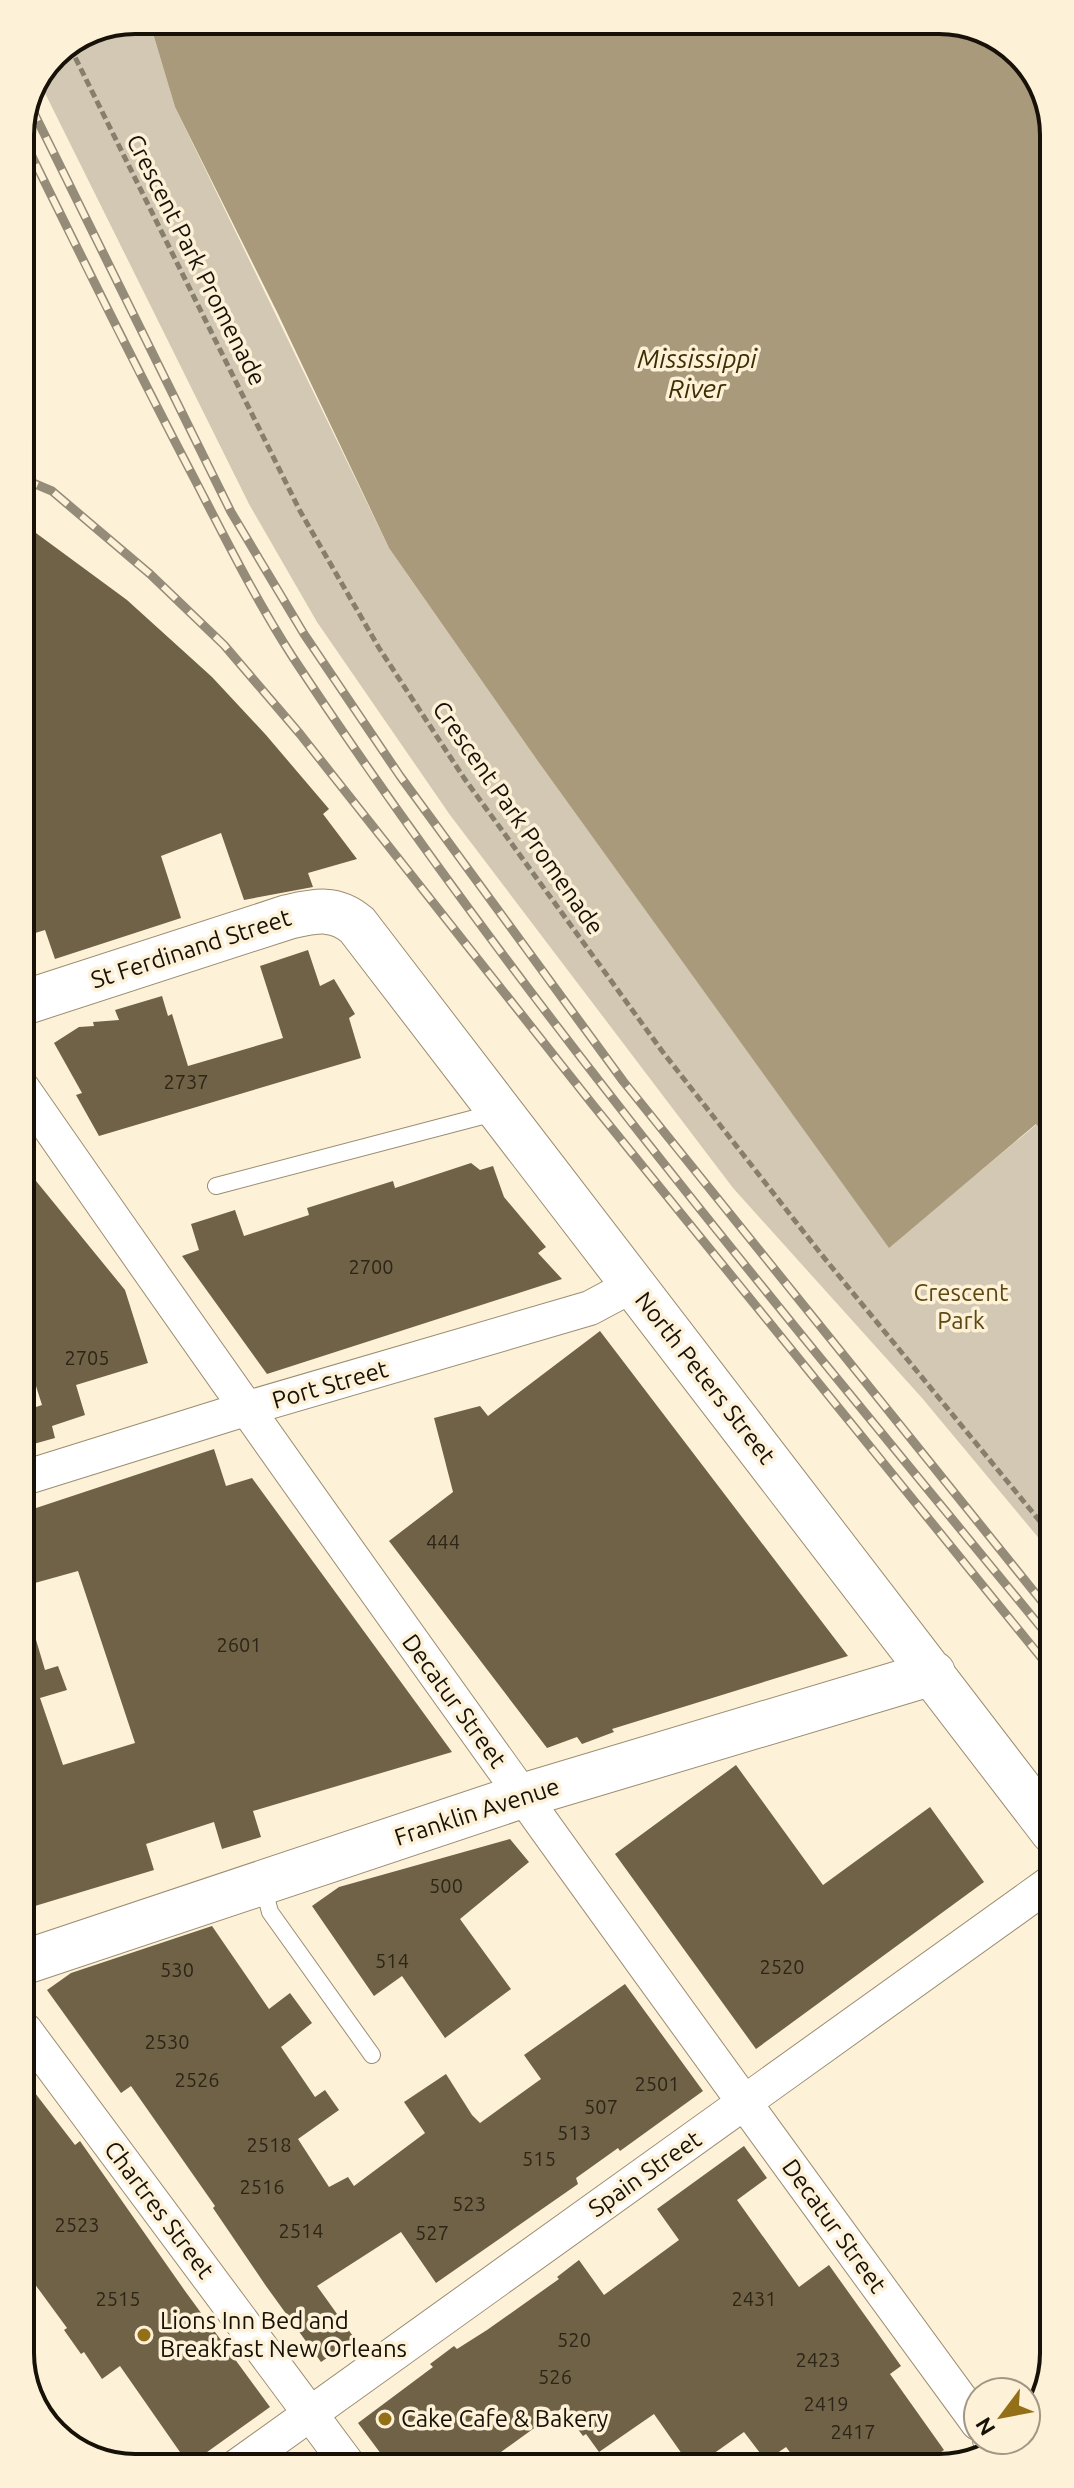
<svg xmlns="http://www.w3.org/2000/svg" width="1074" height="2488" font-family="Ubuntu,sans-serif">
<style>
.green{fill:#d3c8b3}
.water{fill:#a99a7c}
.building{fill:#6f6247}
.lines{fill:none;stroke-linecap:round;stroke-linejoin:round}
.lane-casing{stroke:#9b8d70;stroke-width:18}
.street-casing{stroke:#9b8d70;stroke-width:36}
.secondary-casing{stroke:#9b8d70;stroke-width:46}
.path{stroke:#877e6c;stroke-width:5;stroke-dasharray:8 4;stroke-linecap:butt}
.lane{stroke:#fff;stroke-width:16}
.street{stroke:#fff;stroke-width:34}
.secondary{stroke:#fff;stroke-width:44}
.rail-casing{stroke:#958b79;stroke-width:9}
.rail{stroke:#fdf1d8;stroke-width:6;stroke-dasharray:18;stroke-linecap:butt}
.poi-dot{fill:#937017;stroke:#fdf1d8;stroke-width:3}
.labels{text-anchor:middle;stroke-width:7;stroke-linejoin:round;paint-order:stroke}
.number-label{font-size:20px;fill:#2d2517}
.street-label{font-size:24px;fill:#171107;stroke:#fdf1d8}
.park-label{font-size:24px;fill:#5e4812;stroke:#fdf1d8}
.poi-label{font-size:24px;fill:#171107;stroke:#fdf1d8;text-anchor:start}
.water-label{font-size:26px;font-style:italic;fill:#3e2d03;stroke:#fdf1d8}
.rim{fill:none;stroke:#171107;stroke-width:4}
</style>
<rect width="100%" height="100%" fill="#fdf1d8"/>
<path class="green" d="M 135,20 L 149,20 L 175,107 L 389,548 L 537,760 L 889,1247 L 1037,1124 L 1051,1141 L 1052,1554 L 922,1398 L 733,1188 L 450,815 L 317,622 L 249,504 L 40,83 L 54,53 Z"/>
<path class="water" d="M 149,20 L 947,20 L 1009,43 L 1048,97 L 1051,1141 L 1036,1124 L 889,1248 L 537,760 L 389,548 L 278,314 L 175,107 Z"/>
<path class="building" d="M 21,522 L 127,600 L 212,677 L 266,735 L 329,809 L 323,814 L 357,859 L 308,873 L 313,887 L 244,900 L 221,833 L 161,856 L 181,918 L 55,959 L 45,930 L 22,937 L 22,900 L 33,895 L 22,861 Z
M 308,950 L 320,986 L 334,979 L 355,1014 L 349,1018 L 361,1058 L 99,1136 L 76,1095 L 82,1093 L 54,1043 L 79,1027 L 94,1026 L 93,1022 L 119,1020 L 115,1010 L 162,996 L 168,1016 L 172,1014 L 188,1066 L 283,1038 L 260,966 Z
M 471,1163 L 480,1170 L 493,1166 L 504,1197 L 546,1247 L 538,1253 L 562,1279 L 267,1374 L 182,1256 L 199,1250 L 191,1224 L 235,1210 L 244,1236 L 309,1215 L 307,1208 L 393,1181 L 395,1188 Z
M 23,1165 L 125,1290 L 148,1363 L 76,1385 L 85,1415 L 52,1426 L 55,1438 L 30,1445 L 24,1425 L 24,1411 L 42,1405 L 23,1345 Z
M 600,1331 L 848,1656 L 612,1729 L 614,1732 L 582,1744 L 577,1737 L 547,1748 L 389,1541 L 453,1492 L 434,1418 L 480,1406 L 488,1416 Z
M 214,1449 L 226,1486 L 252,1478 L 452,1752 L 253,1811 L 261,1837 L 222,1849 L 214,1822 L 146,1844 L 154,1870 L 25,1909 L 24,1624 L 31,1623 L 45,1670 L 58,1666 L 67,1690 L 40,1698 L 63,1765 L 135,1743 L 78,1571 L 24,1586 L 24,1512 Z
M 736,1765 L 823,1885 L 930,1807 L 984,1882 L 756,2049 L 615,1854 Z
M 510,1839 L 529,1862 L 460,1919 L 511,1989 L 445,2038 L 402,1976 L 374,1996 L 312,1906 L 339,1887 Z
M 212,1926 L 269,2009 L 290,1993 L 312,2023 L 281,2047 L 315,2097 L 325,2090 L 339,2110 L 298,2139 L 329,2187 L 348,2177 L 354,2186 L 425,2133 L 404,2102 L 446,2074 L 472,2115 L 480,2123 L 541,2079 L 524,2055 L 625,1984 L 703,2091 L 620,2151 L 618,2148 L 576,2178 L 578,2184 L 436,2283 L 401,2232 L 317,2286 L 355,2339 L 321,2362 L 266,2286 L 213,2208 L 215,2206 L 131,2086 L 121,2093 L 47,1990 L 71,1973 Z
M 25,2080 L 75,2145 L 80,2141 L 185,2291 L 270,2407 L 189,2465 L 120,2366 L 102,2379 L 84,2352 L 81,2354 L 64,2330 L 67,2328 L 26,2272 Z
M 744,2146 L 767,2178 L 737,2200 L 799,2287 L 829,2265 L 901,2366 L 890,2374 L 944,2450 L 927,2462 L 798,2463 L 786,2447 L 766,2461 L 744,2432 L 699,2464 L 689,2464 L 654,2414 L 599,2452 L 586,2434 L 583,2436 L 562,2408 L 483,2465 L 390,2466 L 358,2423 L 433,2367 L 430,2364 L 454,2346 L 457,2349 L 487,2330 L 559,2279 L 557,2277 L 579,2260 L 604,2295 L 679,2240 L 657,2209 Z"/>
<g class="lines">
<defs>
<path id="lane" d="M 216,1186 L 498,1112
M 263,1885 L 270,1912 L 372,2055"/>
<path id="street" d="M 23,1089 C 335,1539 655,1982 978,2423
M 24,1478 L 245,1409 L 590,1308 L 633,1285
M 25,2030 L 349,2466
M 990,2440 L 996,2448
M 236,2467 L 1053,1881"/>
<path id="secondary" d="M 23,1003 L 288,917 C 315,911 335,906 357,925 L 1053,1832
M 25,1962 L 522,1796 L 933,1673"/>
</defs>
<use href="#lane" class="lane-casing"/>
<use href="#street" class="street-casing"/>
<use href="#secondary" class="secondary-casing"/>
<path class="path" d="M 70,47 L 300,511 L 379,648 L 464,778 L 662,1051 L 821,1254 L 1052,1536"/>
<use href="#lane" class="lane"/>
<use href="#street" class="street"/>
<use href="#secondary" class="secondary"/>
<defs>
<path id="rail" d="M 30,105 L 231,512 L 304,634 L 400,776 L 623,1081 L 1052,1614
M 20,132 C 77,248 134,364 194,478 C 225,538 256,600 292,656 C 521,1003 790,1320 1052,1641
M 21,478 L 52,491 L 150,574 L 224,645 L 300,734 L 593,1105 L 1052,1671"/>
</defs>
<use href="#rail" class="rail-casing"/>
<use href="#rail" class="rail"/>
</g>
<g class="poi-dot">
<circle cx="144" cy="2335" r="8"/>
<circle cx="385" cy="2419" r="8"/>
</g>
<g class="labels">
<g class="number-label">
<text x="186" y="1089">2737</text>
<text x="371" y="1274">2700</text>
<text x="87" y="1365">2705</text>
<text x="443" y="1549">444</text>
<text x="239" y="1652">2601</text>
<text x="446" y="1893">500</text>
<text x="392" y="1968">514</text>
<text x="782" y="1974">2520</text>
<text x="177" y="1977">530</text>
<text x="167" y="2049">2530</text>
<text x="197" y="2087">2526</text>
<text x="657" y="2091">2501</text>
<text x="601" y="2114">507</text>
<text x="574" y="2140">513</text>
<text x="269" y="2152">2518</text>
<text x="539" y="2166">515</text>
<text x="262" y="2194">2516</text>
<text x="469" y="2211">523</text>
<text x="77" y="2232">2523</text>
<text x="301" y="2238">2514</text>
<text x="432" y="2240">527</text>
<text x="118" y="2306">2515</text>
<text x="754" y="2306">2431</text>
<text x="574" y="2347">520</text>
<text x="818" y="2367">2423</text>
<text x="555" y="2384">526</text>
<text x="826" y="2411">2419</text>
<text x="853" y="2439">2417</text>
</g>
<g class="street-label">
<text transform="translate(196 260) rotate(63)" y="8">Crescent Park Promenade</text>
<text transform="translate(518 818) rotate(55)" y="8">Crescent Park Promenade</text>
<text transform="translate(191 949) rotate(-18)" y="8">St Ferdinand Street</text>
<text transform="translate(705 1378) rotate(52)" y="8">North Peters Street</text>
<text transform="translate(330 1385) rotate(-16)" y="8">Port Street</text>
<text transform="translate(454 1701) rotate(54)" y="8">Decatur Street</text>
<text transform="translate(477 1812) rotate(-18)" y="8">Franklin Avenue</text>
<text transform="translate(645 2174) rotate(-35)" y="8">Spain Street</text>
<text transform="translate(159 2210) rotate(53)" y="8">Chartres Street</text>
<text transform="translate(834 2226) rotate(54)" y="8">Decatur Street</text>
</g>
<g class="park-label">
<text x="961" y="1301">Crescent<tspan x="961" dy="28">Park</tspan></text>
</g>
<g class="poi-label">
<text x="160" y="2329">Lions Inn Bed and<tspan x="160" dy="28">Breakfast New Orleans</tspan></text>
<text x="401" y="2427">Cake Cafe &amp; Bakery</text>
</g>
<g class="water-label">
<text x="697" y="368">Mississippi<tspan x="697" dy="30">River</tspan></text>
</g>
</g>
<path d="M0 0H1074V2488H0ZM135 34H939A101 101 0 0 1 1040 135V2353A101 101 0 0 1 939 2454H135A101 101 0 0 1 34 2353V135A101 101 0 0 1 135 34Z" fill="#fdf1d8" fill-rule="evenodd"/>
<path class="rim" d="M135 34H939A101 101 0 0 1 1040 135V2353A101 101 0 0 1 939 2454H135A101 101 0 0 1 34 2353V135A101 101 0 0 1 135 34Z"/>
<g transform="translate(1002 2416) rotate(238)"><circle r="38" fill="#fdf1d8" stroke="#a19784" stroke-width="2"/>
<path d="M0-6L14 30L0 20L-14 30Z" fill="#937017"/>
<text y="-12" font-size="22" font-weight="bold" text-anchor="middle" fill="#171107">N</text>
</g>
</svg>
